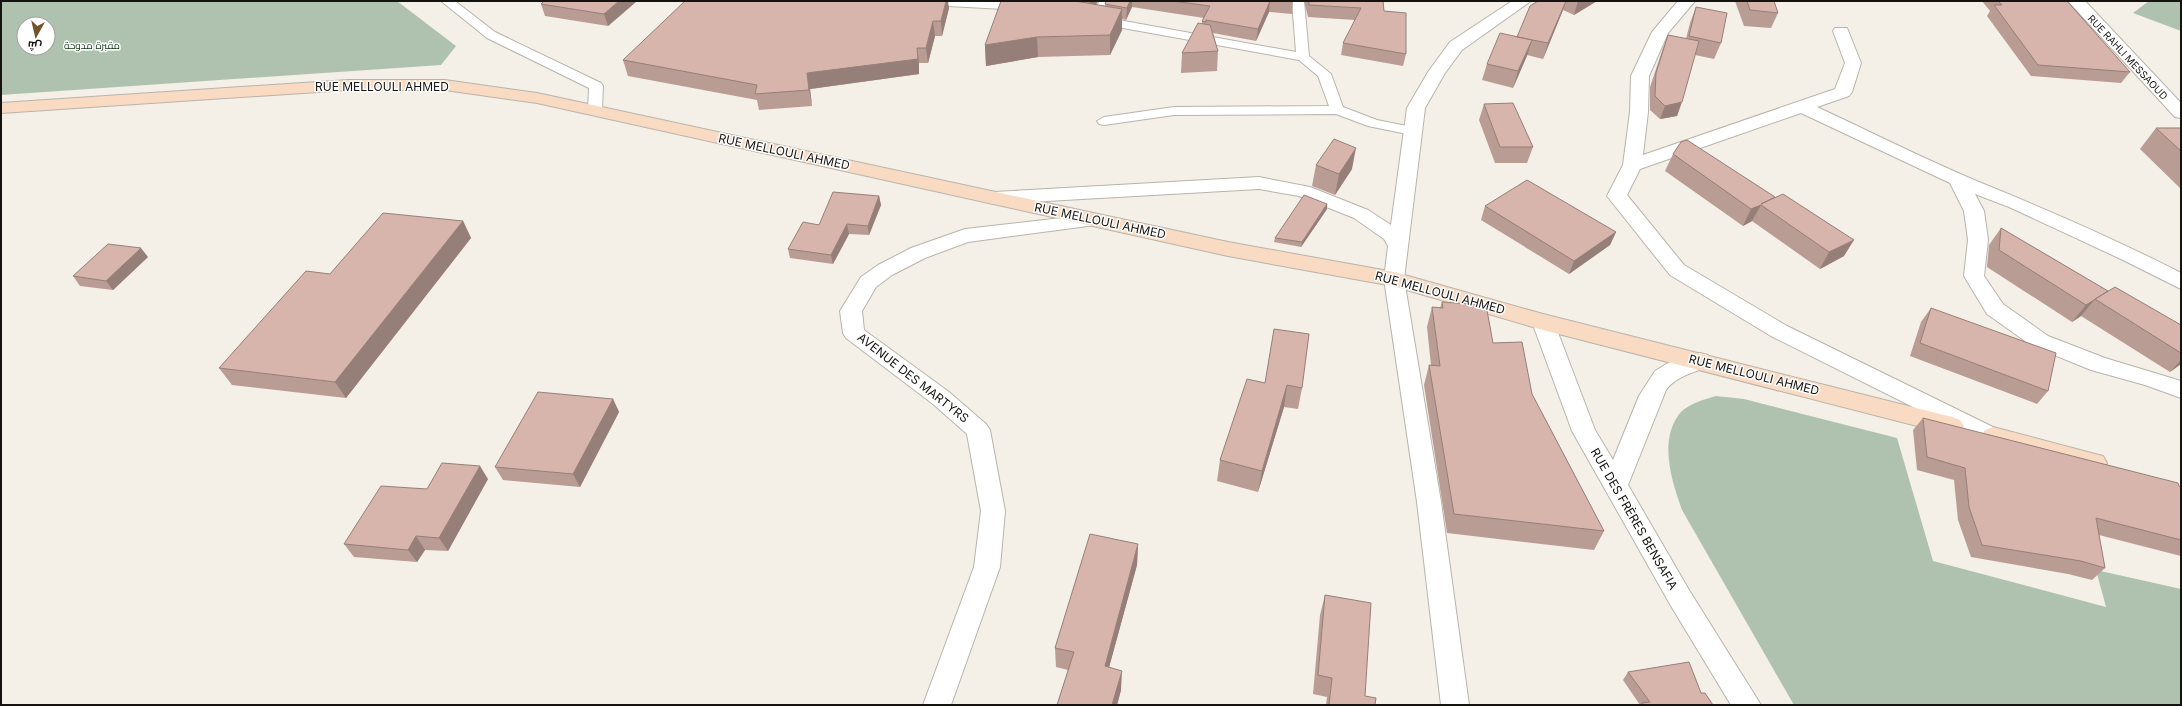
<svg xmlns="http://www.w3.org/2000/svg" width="2182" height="706" font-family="Inter,Cairo,sans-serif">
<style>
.green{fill:#afc2b0;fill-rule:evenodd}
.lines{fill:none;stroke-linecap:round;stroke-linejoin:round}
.lane-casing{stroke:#b8b4ac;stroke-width:2}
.street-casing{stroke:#b8b4ac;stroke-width:2}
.secondary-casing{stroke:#b8b4ac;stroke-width:2}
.lane{fill:#fff;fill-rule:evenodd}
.street{fill:#fff;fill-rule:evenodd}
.secondary{fill:#f9dac2;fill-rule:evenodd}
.wall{fill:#b99c94}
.shaded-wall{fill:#967f78}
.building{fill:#d7b5ac;stroke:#967f78}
.labels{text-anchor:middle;stroke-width:3;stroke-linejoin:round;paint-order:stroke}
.far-park-label{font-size:10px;fill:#0a3212;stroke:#fff}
.far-street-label{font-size:10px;fill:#141310;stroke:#fff}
.street-label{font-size:12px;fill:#141310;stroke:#fff}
</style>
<rect width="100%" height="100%" fill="#f4efe7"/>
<path class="green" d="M 1,1 L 397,1 L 456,46 L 441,65 L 1,95 ZM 24,24 L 48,24 L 48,48 L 24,48 Z
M 2149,1 L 2181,1 L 2181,31 L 2133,13 Z
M 1716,396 L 1744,399 L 1897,438 L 1933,561 L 2106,607 L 2096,570 L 2181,589 L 2181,705 L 1794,705 L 1682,510 C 1672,481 1658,441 1680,413 C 1688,404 1705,399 1716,396 Z"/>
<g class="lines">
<defs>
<path id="lane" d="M 441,1 L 455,1 L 495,32 L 601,83 L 603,86 L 602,110 L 600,113 L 590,113 L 588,110 L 589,88 L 487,38 Z
M 923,1 C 937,1 1023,0 1028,6 L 1022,10 L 929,5 Z
M 1100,1 L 1112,1 L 1102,17 L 1296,52 L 1292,1 L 1304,1 L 1309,56 L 1331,74 L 1343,107 L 1377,120 L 1417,128 L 1419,131 L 1412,135 L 1368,126 L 1336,114 L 1174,115 L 1104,125 L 1099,124 L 1097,121 L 1104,117 L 1174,107 L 1329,106 L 1318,76 L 1299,60 L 1090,22 L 1088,19 Z"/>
<path id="street" d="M 1512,1 L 1531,1 L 1462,50 L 1445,73 L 1425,108 L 1404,279 L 1441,502 L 1469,705 L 1441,705 L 1417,502 L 1384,279 L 1388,246 L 1384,239 L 1354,218 L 1299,196 L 1259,189 L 994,204 L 987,202 L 984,198 L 987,194 L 994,192 L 1259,177 L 1310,187 L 1368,210 L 1391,225 L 1407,108 L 1428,72 L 1450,42 Z
M 1678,1 L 1695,1 L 1668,33 L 1649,76 L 1648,112 L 1643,155 L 1835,89 L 1845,63 L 1833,31 L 1835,28 L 1847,28 L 1861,63 L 1852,92 L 1849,96 L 1817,107 C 1871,132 1924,159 1979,182 C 2048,210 2115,239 2181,273 L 2181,289 L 2123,260 L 2009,207 L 1975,194 L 1984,211 L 1988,240 L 1984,276 L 2003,304 L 2048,336 L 2105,358 L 2181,381 L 2181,398 L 2145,385 L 2091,370 L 2032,346 L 1987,314 L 1964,276 L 1968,240 L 1964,211 L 1950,183 L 1801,113 L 1640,169 L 1627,195 L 1684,265 L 1787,326 L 1999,430 L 2003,436 L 1999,442 L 1991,445 L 1983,442 L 1771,336 L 1670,275 L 1607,196 L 1623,165 L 1630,112 L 1631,76 L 1652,32 Z
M 2068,1 L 2085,1 L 2181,103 L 2181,118 L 2175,117 Z
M 1096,214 L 1103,216 L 1106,220 L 1103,224 L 968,242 L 925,258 L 892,275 L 876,287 L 862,311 L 864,330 L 949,392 L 986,424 L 990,430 L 1005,511 L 1000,567 L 951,705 L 923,705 L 974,567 L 981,511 L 967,434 L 933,404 L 846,338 L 843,333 L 840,311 L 861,277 L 878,265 L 911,248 L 965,229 Z
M 1543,314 L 1551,317 L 1554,322 L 1595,430 L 1613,460 L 1639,396 L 1655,371 L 1668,363 L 1692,355 L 1700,353 L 1708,355 L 1711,361 C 1704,373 1679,372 1666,390 L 1628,485 L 1689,590 L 1761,705 L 1731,705 L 1671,606 L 1572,431 L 1532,322 L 1535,317 Z"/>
<path id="secondary" d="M 348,80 L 445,80 L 537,93 L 1228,242 L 1394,272 L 1543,314 L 1952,417 L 1960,420 L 1964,426 L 1960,432 L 1952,435 L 1543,330 L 1393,286 L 1228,256 L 537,103 L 445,90 L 348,90 L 1,113 L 1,103 Z
M 1993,427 L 2095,454 L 2103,456 L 2107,463 L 2103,470 L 2095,472 L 1985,442 L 1981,436 L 1985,430 Z"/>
</defs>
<use href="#lane" class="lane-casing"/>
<use href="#street" class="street-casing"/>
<use href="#secondary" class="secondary-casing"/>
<use href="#lane" class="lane"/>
<use href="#street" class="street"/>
<use href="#secondary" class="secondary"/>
</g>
<path class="wall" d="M 637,1 L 608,26 L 545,16 L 541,4 Z
M 1040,1 L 1098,1 L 1096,5 L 1105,6 L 1105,4 L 1106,1 L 1293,1 L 1292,14 L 1269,12 L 1256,41 L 1213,33 L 1218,51 L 1217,71 L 1181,73 L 1182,53 L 1202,24 L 1202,21 L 1204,18 L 1132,7 L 1126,20 L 1122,19 L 1122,30 L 1110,55 L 1038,57 L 986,66 L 985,45 Z
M 1304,1 L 1383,1 L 1384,11 L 1406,54 L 1403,66 L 1341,55 L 1343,43 L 1355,20 L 1308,17 Z
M 1538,1 L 1597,1 L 1574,15 L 1563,10 L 1543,59 L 1527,55 L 1513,88 L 1482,80 L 1487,64 L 1517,37 Z
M 1735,1 L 1774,1 L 1778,13 L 1771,28 L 1744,26 Z
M 1982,1 L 2067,1 L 2130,72 L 2121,83 L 2031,76 L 1987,16 L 1990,11 Z
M 1696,7 L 1721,43 L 1714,59 L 1695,55 L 1677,116 L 1660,119 L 1650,110 L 1650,87 L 1663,48 L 1668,35 L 1686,39 L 1690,23 Z
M 949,8 L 942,36 L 935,36 L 928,63 L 919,63 L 919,74 L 810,89 L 812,106 L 759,110 L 757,100 L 628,76 L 623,60 Z
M 1484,104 L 1533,147 L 1527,163 L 1495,163 L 1479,120 Z
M 2156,128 L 2181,128 L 2181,189 L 2140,149 Z
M 1681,142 L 1844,256 L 1820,269 L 1752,221 L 1743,226 L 1665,171 L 1673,154 Z
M 1316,165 L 1352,169 L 1335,195 L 1312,186 Z
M 879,196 L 881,205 L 869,235 L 849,234 L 833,264 L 790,258 L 788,249 L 819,225 Z
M 1327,204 L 1327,209 L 1301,247 L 1274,242 L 1275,238 Z
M 1485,206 L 1616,232 L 1610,245 L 1569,274 L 1481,220 Z
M 463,221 L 471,238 L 346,398 L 232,385 L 219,368 L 330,274 Z
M 2001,228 L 2108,291 L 2181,325 L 2181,364 L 2170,372 L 2081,316 L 2072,322 L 1987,267 L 1989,245 Z
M 148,257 L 113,290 L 80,286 L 73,276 Z
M 1442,302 L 1493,343 L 1532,394 L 1604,531 L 1594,550 L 1447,533 L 1424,385 L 1429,365 L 1431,365 L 1427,327 L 1432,307 L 1440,308 Z
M 1931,308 L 2048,391 L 2037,404 L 1910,356 L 1921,322 Z
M 1274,329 L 1302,388 L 1298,409 L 1284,407 L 1258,492 L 1217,481 L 1220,460 L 1265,383 Z
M 613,399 L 619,412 L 580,487 L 503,480 L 495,467 Z
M 1923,418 L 2181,487 L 2181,556 L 2099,535 L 2105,568 L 2092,580 L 2068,574 L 1971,557 L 1958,520 L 1954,480 L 1917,470 L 1913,430 Z
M 488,479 L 448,551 L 425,550 L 417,562 L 354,557 L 344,544 L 427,489 Z
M 1138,544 L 1137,565 L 1109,667 L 1121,690 L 1117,705 L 1057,705 L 1068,670 L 1056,667 L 1055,648 Z
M 1325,595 L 1365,696 L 1375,705 L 1326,705 L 1327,697 L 1313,694 L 1320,615 Z
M 1628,672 L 1701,693 L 1713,705 L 1640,705 L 1623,680 Z"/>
<path class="shaded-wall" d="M 619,1 L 637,1 L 608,26 L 604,14 Z
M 946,1 L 948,1 L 949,8 L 942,36 L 941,21 Z
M 1090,1 L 1098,1 L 1090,13 Z
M 1130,1 L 1132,1 L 1132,7 L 1126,20 L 1127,8 Z
M 1270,1 L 1269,12 L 1256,41 L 1258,29 Z
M 1566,1 L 1563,10 L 1543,59 L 1548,43 Z
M 1578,1 L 1597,1 L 1574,15 Z
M 1122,9 L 1122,30 L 1110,55 L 1110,35 Z
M 933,21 L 935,36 L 928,63 L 926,48 Z
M 1037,37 L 1038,57 L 986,66 L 985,45 Z
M 1532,40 L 1527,56 L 1513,88 L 1518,71 Z
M 917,48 L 919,63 L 919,74 L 810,89 L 812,106 L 809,90 L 807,73 Z
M 1682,102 L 1677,116 L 1660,119 L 1665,106 Z
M 1356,148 L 1352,169 L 1335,195 L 1339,174 Z
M 879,196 L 881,205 L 869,235 L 868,226 Z
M 1327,204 L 1327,209 L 1301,247 L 1302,242 Z
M 1761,205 L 1752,221 L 1743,226 L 1751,209 Z
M 463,221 L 471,238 L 346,398 L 335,382 Z
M 847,224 L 849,234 L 833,264 L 831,255 Z
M 1616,232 L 1610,245 L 1569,274 L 1574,261 Z
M 1854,240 L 1844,256 L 1820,269 L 1829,252 Z
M 141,248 L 148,257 L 113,290 L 106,281 Z
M 2108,291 L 2095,299 L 2081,316 L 2072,322 L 2086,305 Z
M 2181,360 L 2181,364 L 2170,372 Z
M 1287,385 L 1284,407 L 1258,492 L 1262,471 Z
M 613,399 L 619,412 L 580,487 L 573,474 Z
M 480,466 L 488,479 L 448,551 L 439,538 Z
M 416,536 L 425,550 L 417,562 L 408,550 Z
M 1138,544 L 1137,565 L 1104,686 L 1105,666 Z
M 1122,671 L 1121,690 L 1117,705 L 1112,705 Z"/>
<path class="building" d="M 544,1 L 619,1 L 604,14 L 541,4 Z
M 685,1 L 946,1 L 941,21 L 933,21 L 926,48 L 917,48 L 918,59 L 807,73 L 809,90 L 755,94 L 757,85 L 623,60 Z
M 1001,1 L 1075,1 L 1122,9 L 1110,35 L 1037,37 L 985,45 Z
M 1106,1 L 1130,1 L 1127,8 L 1105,4 Z
M 1173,1 L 1270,1 L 1258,29 L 1206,20 L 1206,22 L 1202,21 L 1210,6 Z
M 1309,1 L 1383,1 L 1384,11 L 1406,13 L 1406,54 L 1343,43 L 1361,8 L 1309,5 Z
M 1538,1 L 1566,1 L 1548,43 L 1517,37 L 1530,6 Z
M 1747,1 L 1774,1 L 1778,13 L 1750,10 Z
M 1998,1 L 2067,1 L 2130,72 L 2038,65 L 1994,5 L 2002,5 Z
M 1696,7 L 1727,13 L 1721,43 L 1689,36 Z
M 1198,23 L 1210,25 L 1218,51 L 1182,53 Z
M 1500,33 L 1532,40 L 1518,71 L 1487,64 Z
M 1668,35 L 1699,41 L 1682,102 L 1665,106 L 1655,96 L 1656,73 Z
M 1513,103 L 1533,147 L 1500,147 L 1484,104 Z
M 2156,128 L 2181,128 L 2181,151 Z
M 1334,139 L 1356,148 L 1339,174 L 1316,165 Z
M 1687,140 L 1775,197 L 1761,204 L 1783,194 L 1854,240 L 1829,252 L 1761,205 L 1751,209 L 1673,154 L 1681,142 Z
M 1527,180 L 1616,232 L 1574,261 L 1485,206 Z
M 833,192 L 879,196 L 868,226 L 847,224 L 831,255 L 788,249 L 803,222 L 819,225 Z
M 1304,195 L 1327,204 L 1302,242 L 1275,238 Z
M 383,213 L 463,221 L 335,382 L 219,368 L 306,271 L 330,274 Z
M 2001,228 L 2108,291 L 2086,305 L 1999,250 Z
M 108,244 L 141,248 L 106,281 L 73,276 Z
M 2115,287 L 2181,325 L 2181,353 L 2095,299 Z
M 1442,302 L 1486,305 L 1493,343 L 1522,342 L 1532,394 L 1604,531 L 1454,514 L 1429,365 L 1440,366 L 1432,307 L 1443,308 Z
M 1931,308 L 2056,353 L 2048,391 L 1920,343 Z
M 1274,329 L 1309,334 L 1302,388 L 1287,385 L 1262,471 L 1220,460 L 1247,379 L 1265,383 Z
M 538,392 L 613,399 L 573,474 L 495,467 Z
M 1923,418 L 2178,483 L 2179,486 L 2181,487 L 2181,540 L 2096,518 L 2105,568 L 2081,561 L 1982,545 L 1969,507 L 1965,468 L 1927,457 Z
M 442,463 L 480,466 L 439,538 L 416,536 L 408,550 L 344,544 L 381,486 L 427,489 Z
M 1090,534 L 1138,544 L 1105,666 L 1122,671 L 1112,705 L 1057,705 L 1074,652 L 1055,648 Z
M 1325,595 L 1371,603 L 1365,696 L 1376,698 L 1375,705 L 1329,705 L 1332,678 L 1318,675 Z
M 1689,662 L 1701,693 L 1705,693 L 1713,705 L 1643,705 L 1642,703 L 1650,702 L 1628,672 Z"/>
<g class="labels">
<g class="far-park-label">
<text x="92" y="49">مقبرة مدوحة</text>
</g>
<g class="far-street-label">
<text transform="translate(2128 57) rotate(47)" y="4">RUE RAHLI MESSAOUD</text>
</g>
<g class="street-label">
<text x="382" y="91">RUE MELLOULI AHMED</text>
<text transform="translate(784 152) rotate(12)" y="4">RUE MELLOULI AHMED</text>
<text transform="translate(1100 221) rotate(12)" y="4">RUE MELLOULI AHMED</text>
<text transform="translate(1440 293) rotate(15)" y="4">RUE MELLOULI AHMED</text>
<text transform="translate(1754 375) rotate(14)" y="4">RUE MELLOULI AHMED</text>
<text transform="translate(913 378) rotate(38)" y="4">AVENUE DES MARTYRS</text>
<text transform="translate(1634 519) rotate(60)" y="4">RUE DES FRÈRES BENSAFIA</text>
</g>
</g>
<rect width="2182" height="706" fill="none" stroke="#141310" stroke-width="4"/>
<g transform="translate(36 36) rotate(188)"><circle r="19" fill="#ffffff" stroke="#a1a19f"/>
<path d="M0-3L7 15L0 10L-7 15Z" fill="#705628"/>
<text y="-6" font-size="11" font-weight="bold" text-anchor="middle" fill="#141310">ش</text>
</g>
</svg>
